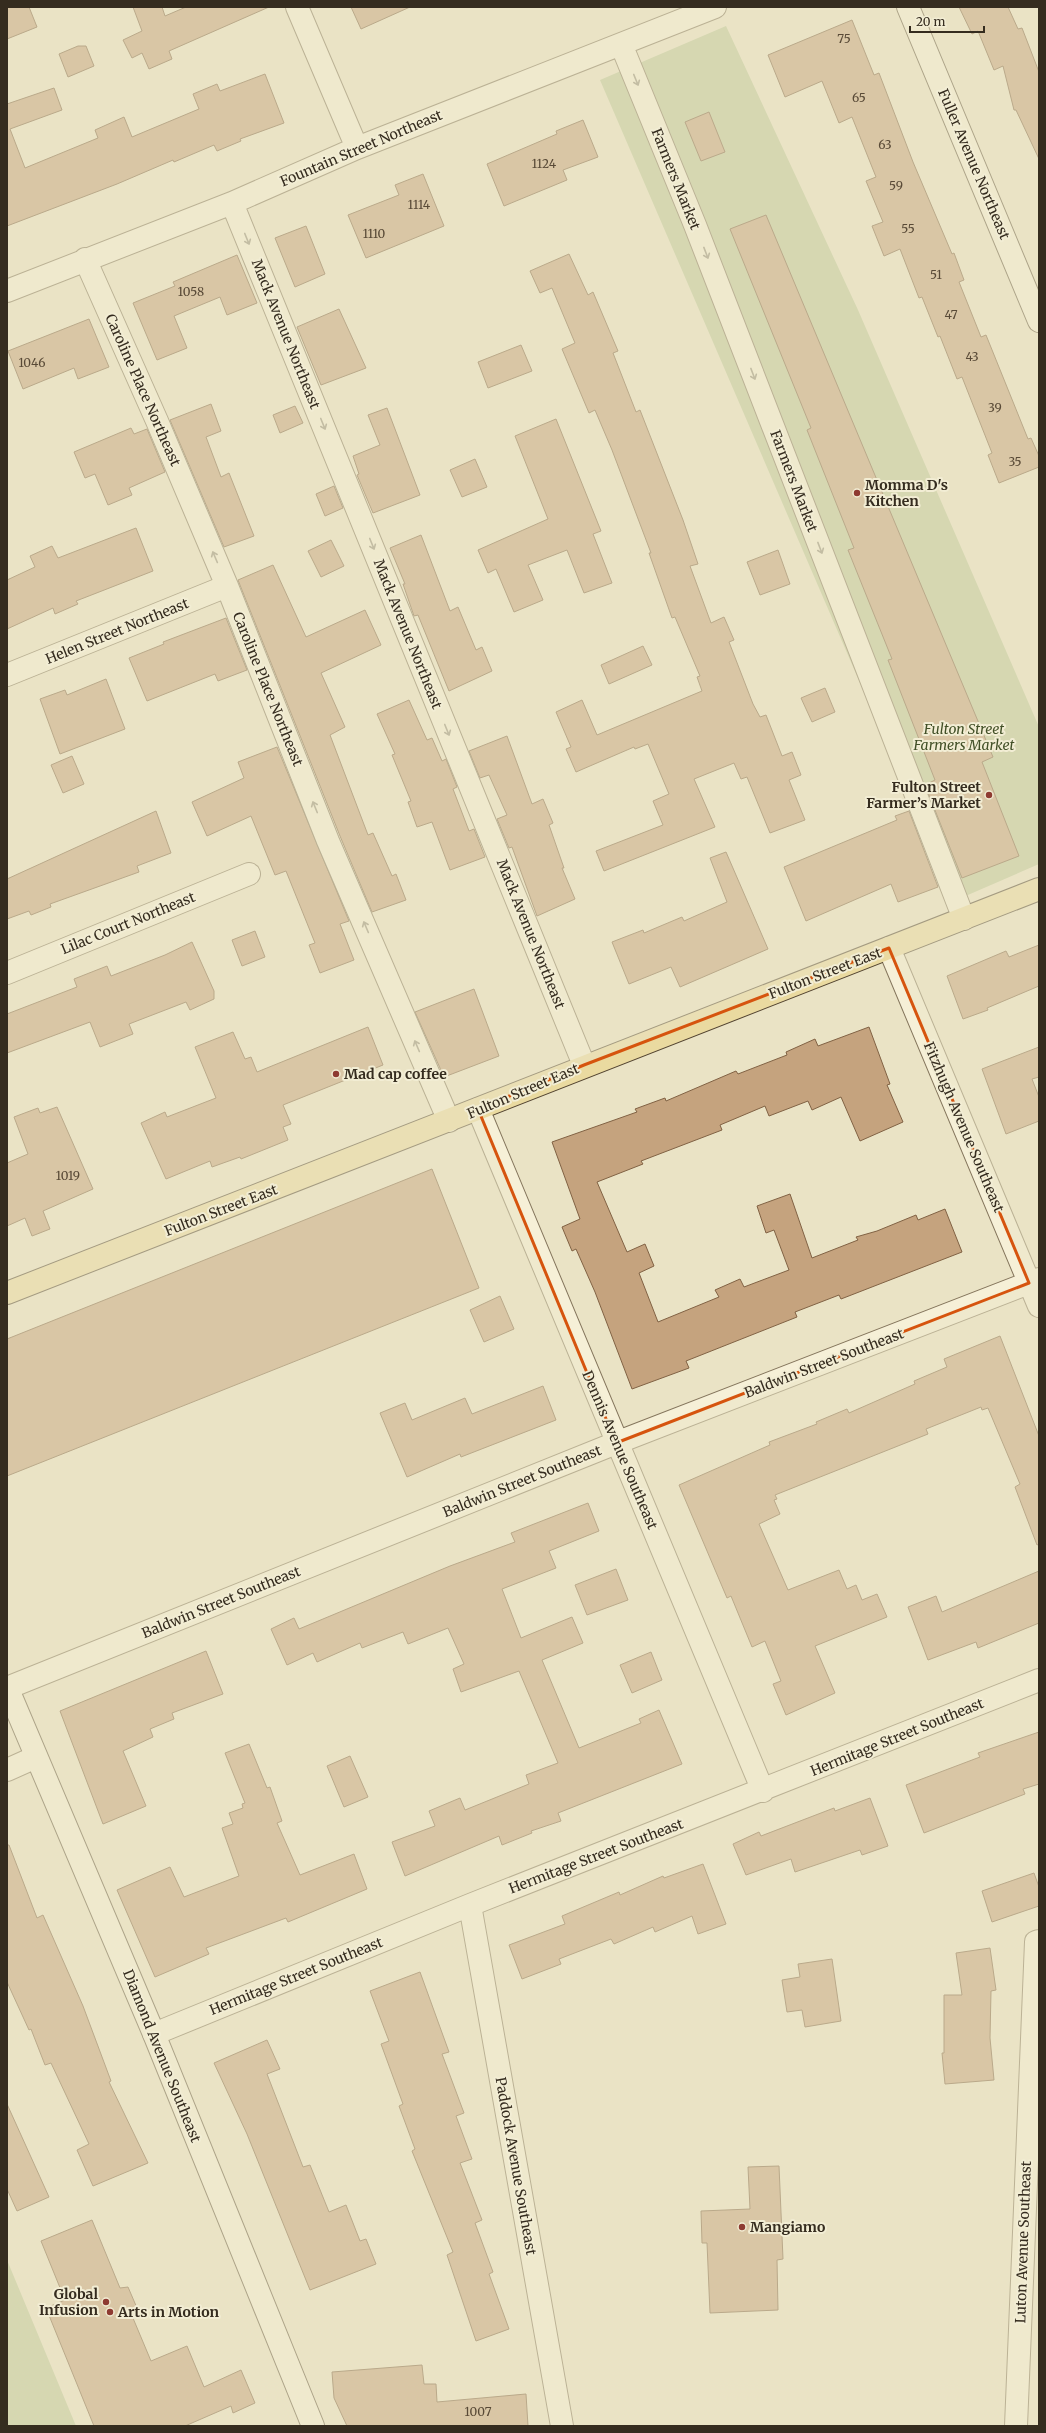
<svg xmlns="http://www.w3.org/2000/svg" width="1046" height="2433" font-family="Merriweather,serif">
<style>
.green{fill:#bec79a}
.building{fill:#c5a37e;stroke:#816244}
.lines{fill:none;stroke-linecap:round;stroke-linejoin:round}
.street-casing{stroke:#84755c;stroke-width:24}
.secondary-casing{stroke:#655640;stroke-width:24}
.primary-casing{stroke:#524330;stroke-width:24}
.street{stroke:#f6f0d7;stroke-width:22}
.secondary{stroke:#f6f0d7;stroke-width:22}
.primary{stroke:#eadaa0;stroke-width:22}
.oneway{stroke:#968e7b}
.marked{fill:none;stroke:#d6540e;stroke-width:3;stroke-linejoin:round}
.poi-dot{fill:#8e3a31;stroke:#f2edd4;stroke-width:1.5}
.labels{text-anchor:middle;stroke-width:4;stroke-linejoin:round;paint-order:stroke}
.number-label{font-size:12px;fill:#594a37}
.street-label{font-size:14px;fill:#352c1f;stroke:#f2edd4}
.poi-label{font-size:14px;font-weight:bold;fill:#352c1f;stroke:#f2edd4;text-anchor:start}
.park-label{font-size:14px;font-style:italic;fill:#425027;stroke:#f2edd4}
</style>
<rect width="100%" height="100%" fill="#eae3c5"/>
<path class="green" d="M 726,26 L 858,310 L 1039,727 L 1039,864 L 954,901 L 600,80 Z
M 7,2260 L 76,2426 L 7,2426 Z"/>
<path class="building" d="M 7,7 L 29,7 L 37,27 L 7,39 Z
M 133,7 L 162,7 L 165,16 L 186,7 L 269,7 L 169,51 L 172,59 L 149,69 L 142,53 L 132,58 L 123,40 L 142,31 Z
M 351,7 L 410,7 L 361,29 Z
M 959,7 L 1008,7 L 1018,29 L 1022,28 L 1039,72 L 1039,159 L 1016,110 L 1014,110 L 1003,66 L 994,70 L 978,31 L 972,34 Z
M 852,20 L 874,75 L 879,73 L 913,162 L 952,254 L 954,253 L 964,280 L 959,282 L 981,337 L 986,335 L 1028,439 L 1031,438 L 1039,456 L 1039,467 L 999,483 L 988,455 L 992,453 L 962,377 L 957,379 L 940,336 L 938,337 L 922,297 L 919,298 L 900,249 L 884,256 L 872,226 L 883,222 L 866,181 L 876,177 L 852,117 L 839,123 L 822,81 L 785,97 L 768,55 Z
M 78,46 L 86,46 L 94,66 L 68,77 L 59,54 Z
M 265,74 L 284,123 L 240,139 L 241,141 L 217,151 L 214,145 L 174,162 L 173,160 L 117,184 L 7,226 L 7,104 L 54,88 L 62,110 L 10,129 L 25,168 L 98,138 L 95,130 L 124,117 L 132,137 L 199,109 L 193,94 L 217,84 L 220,91 Z
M 709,112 L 725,152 L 701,161 L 685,122 Z
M 583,120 L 598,157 L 563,170 L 567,180 L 504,206 L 487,164 L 557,134 L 556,131 Z
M 423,174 L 444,226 L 366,258 L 348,215 L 399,195 L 395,185 Z
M 766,215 L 993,757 L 982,762 L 1019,856 L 962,878 L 925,785 L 935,780 L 888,660 L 892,659 L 848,550 L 854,548 L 807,430 L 811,428 L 730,229 Z
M 306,226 L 325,274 L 295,287 L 275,238 Z
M 569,254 L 588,295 L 593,292 L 618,351 L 613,353 L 636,412 L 640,410 L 683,520 L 698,564 L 690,566 L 711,623 L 724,617 L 734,640 L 729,642 L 753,704 L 760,717 L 766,715 L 782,756 L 792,752 L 801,775 L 789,780 L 805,820 L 770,833 L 747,777 L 741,779 L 734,763 L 694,779 L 715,827 L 604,871 L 596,851 L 663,825 L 653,801 L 669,794 L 648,744 L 635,749 L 634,747 L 576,772 L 566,749 L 571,747 L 556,712 L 582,700 L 597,735 L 702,691 L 697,677 L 700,676 L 675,617 L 672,618 L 649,553 L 651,553 L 612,450 L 595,410 L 589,413 L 562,349 L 575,343 L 552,288 L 540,293 L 530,271 Z
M 237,255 L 257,303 L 227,315 L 220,297 L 174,316 L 187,348 L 157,360 L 133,303 L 175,286 L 173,282 Z
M 339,309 L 366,368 L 321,385 L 297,327 Z
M 89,319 L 109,367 L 78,379 L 74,368 L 23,389 L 8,351 Z
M 521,345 L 532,371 L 488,388 L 478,362 Z
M 211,404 L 221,431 L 206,437 L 221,477 L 229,473 L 254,536 L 224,547 L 170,420 Z
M 295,406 L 303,423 L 280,433 L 273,415 Z
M 387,408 L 420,495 L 373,513 L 357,475 L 359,474 L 353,456 L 380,445 L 368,415 Z
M 556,419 L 601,531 L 593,534 L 612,583 L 584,593 L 567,550 L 528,565 L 543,600 L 514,612 L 496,569 L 488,573 L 478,550 L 548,519 L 515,436 Z
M 131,428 L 134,434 L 147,429 L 165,472 L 129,488 L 132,495 L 108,505 L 95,474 L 85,478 L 74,452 Z
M 475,459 L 487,487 L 462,497 L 450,470 Z
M 334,486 L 343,508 L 325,516 L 316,494 Z
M 136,528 L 153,571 L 76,601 L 78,604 L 55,614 L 53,608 L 7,629 L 7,580 L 35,567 L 30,556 L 52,546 L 58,558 Z
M 421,535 L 450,611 L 458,607 L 476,650 L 482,647 L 492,671 L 449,691 L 418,615 L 414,616 L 403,584 L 405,584 L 390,548 Z
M 331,540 L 344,566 L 321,577 L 308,551 Z
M 778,550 L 790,584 L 760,595 L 747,562 Z
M 273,565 L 306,637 L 365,610 L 381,645 L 321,673 L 345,727 L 330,735 L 368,835 L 373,833 L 392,876 L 396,874 L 406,900 L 372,912 L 340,836 L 238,580 Z
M 226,618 L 247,670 L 218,681 L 215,674 L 147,701 L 129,658 L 164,644 L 163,642 Z
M 643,646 L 652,665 L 609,684 L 601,665 Z
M 106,679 L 125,729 L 60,754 L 40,699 L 65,690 L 67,695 Z
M 825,688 L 835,712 L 812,722 L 801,698 Z
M 409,700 L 427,740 L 432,738 L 442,761 L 446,759 L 457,787 L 453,789 L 469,831 L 474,829 L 485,857 L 450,870 L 432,822 L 417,827 L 408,802 L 411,801 L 392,755 L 395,754 L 377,714 Z
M 507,736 L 532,804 L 543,799 L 553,823 L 549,825 L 564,868 L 562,868 L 575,899 L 537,916 L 512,847 L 509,848 L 497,819 L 507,815 L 489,775 L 480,778 L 469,751 Z
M 277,747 L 349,921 L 340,924 L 354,960 L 320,973 L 309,945 L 315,943 L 286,871 L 275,875 L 251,816 L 207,836 L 192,802 L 244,778 L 238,762 Z
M 72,756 L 84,784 L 63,793 L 51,765 Z
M 156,811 L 171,853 L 137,866 L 139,872 L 50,904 L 51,907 L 31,915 L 29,911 L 7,919 L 7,879 Z
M 909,811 L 938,887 L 898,902 L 891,884 L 806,921 L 784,867 L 897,820 L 895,816 Z
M 726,852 L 768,949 L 680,987 L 671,967 L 629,984 L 612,942 L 643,930 L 644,933 L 682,917 L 684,921 L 727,902 L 710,858 Z
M 255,931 L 265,957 L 242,966 L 232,940 Z
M 192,942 L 214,991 L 214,999 L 190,1010 L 186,1002 L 129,1024 L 133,1034 L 100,1047 L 90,1022 L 7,1053 L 7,1014 L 77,987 L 74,979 L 107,966 L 111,976 L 165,955 Z
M 1039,945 L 1039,986 L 987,1008 L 988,1010 L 963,1019 L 947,976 L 1006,951 L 1009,957 Z
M 474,989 L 499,1056 L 444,1077 L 415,1012 Z
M 368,1027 L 383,1065 L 283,1105 L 291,1124 L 283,1127 L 288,1140 L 241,1159 L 240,1157 L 212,1167 L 210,1161 L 166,1179 L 141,1123 L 165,1112 L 167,1117 L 216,1098 L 195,1047 L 233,1032 L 245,1059 L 251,1057 L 257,1072 Z
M 869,1027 L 890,1084 L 887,1085 L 903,1122 L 860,1141 L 841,1097 L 812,1110 L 808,1101 L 769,1116 L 765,1106 L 720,1125 L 722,1130 L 641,1161 L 643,1164 L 597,1182 L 627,1252 L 645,1244 L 654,1266 L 639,1273 L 658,1322 L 719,1297 L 715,1290 L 740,1279 L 744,1287 L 789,1270 L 774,1230 L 766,1233 L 757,1206 L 790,1194 L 812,1258 L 858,1240 L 856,1237 L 877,1231 L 916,1215 L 918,1220 L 945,1209 L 962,1252 L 841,1299 L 839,1295 L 795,1312 L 797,1317 L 686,1361 L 689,1368 L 632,1389 L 595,1292 L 576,1249 L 572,1251 L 562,1227 L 580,1219 L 552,1142 L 637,1112 L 635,1109 L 665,1098 L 666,1101 L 736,1071 L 738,1074 L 787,1055 L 786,1052 L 815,1039 L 818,1046 Z
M 1039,1047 L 1039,1077 L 1032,1079 L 1039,1097 L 1039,1121 L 1006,1134 L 982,1069 Z
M 57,1107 L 93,1189 L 43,1211 L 50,1229 L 32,1236 L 25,1218 L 7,1226 L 7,1163 L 28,1154 L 14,1117 L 38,1108 L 40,1113 Z
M 432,1169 L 479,1288 L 7,1476 L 7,1339 Z
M 500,1296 L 514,1329 L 484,1342 L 470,1310 Z
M 1000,1336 L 1039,1436 L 1039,1544 L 1037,1545 L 1015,1487 L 1020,1484 L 988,1408 L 982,1410 L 981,1407 L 926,1429 L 928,1434 L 775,1495 L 777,1499 L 774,1500 L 780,1514 L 759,1524 L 788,1590 L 839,1570 L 847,1589 L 856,1585 L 862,1600 L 877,1594 L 887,1617 L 815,1646 L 835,1693 L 786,1715 L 773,1684 L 781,1681 L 765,1641 L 752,1647 L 731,1596 L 727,1598 L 679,1485 L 770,1445 L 769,1442 L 817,1424 L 816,1422 L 847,1409 L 849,1413 L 915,1384 L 914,1381 L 947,1367 L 944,1359 Z
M 543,1386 L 556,1420 L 461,1457 L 460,1454 L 407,1477 L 380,1413 L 405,1403 L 412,1420 L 465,1398 L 472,1414 Z
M 588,1503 L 599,1531 L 549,1551 L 556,1568 L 502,1589 L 521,1638 L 572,1617 L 583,1643 L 542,1660 L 579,1748 L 641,1723 L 639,1719 L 659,1710 L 682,1764 L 558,1813 L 561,1821 L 531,1831 L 532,1833 L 502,1845 L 499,1836 L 405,1876 L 392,1842 L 435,1826 L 429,1811 L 460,1798 L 465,1810 L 529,1784 L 526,1775 L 558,1763 L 519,1671 L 461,1692 L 453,1669 L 464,1664 L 448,1628 L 408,1644 L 403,1632 L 362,1648 L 360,1643 L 317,1662 L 313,1653 L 287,1665 L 271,1629 L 294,1618 L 299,1629 L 450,1566 L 515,1542 L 511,1533 Z
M 616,1569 L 628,1600 L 587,1615 L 575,1585 Z
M 1039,1571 L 1039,1623 L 978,1648 L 976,1642 L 928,1660 L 908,1607 L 936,1596 L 942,1612 Z
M 206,1651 L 223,1694 L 172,1713 L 174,1719 L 150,1729 L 153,1737 L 123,1751 L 146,1806 L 103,1824 L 60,1711 Z
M 651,1652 L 662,1680 L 632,1693 L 620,1665 Z
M 1039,1732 L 1039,1784 L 1023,1789 L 1025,1794 L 924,1833 L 906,1785 L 980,1757 L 978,1753 Z
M 249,1744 L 267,1788 L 270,1787 L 282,1821 L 277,1823 L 300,1875 L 354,1854 L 367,1889 L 288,1922 L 286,1918 L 206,1948 L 209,1954 L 155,1977 L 117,1890 L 170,1867 L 184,1897 L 239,1876 L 222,1828 L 233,1824 L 229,1813 L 243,1808 L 242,1804 L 245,1803 L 225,1753 Z
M 350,1756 L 368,1797 L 344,1807 L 327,1766 Z
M 870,1798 L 888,1846 L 862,1855 L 860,1850 L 795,1872 L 791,1859 L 746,1875 L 733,1844 L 759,1832 L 761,1836 L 834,1808 L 835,1811 Z
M 7,1845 L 9,1845 L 37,1918 L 43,1915 L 83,2006 L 111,2081 L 109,2082 L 148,2163 L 93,2186 L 77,2150 L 89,2144 L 51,2063 L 45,2065 L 31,2029 L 29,2030 L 7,1982 Z
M 703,1864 L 726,1924 L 698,1934 L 692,1916 L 655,1932 L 653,1927 L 614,1944 L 611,1939 L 559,1959 L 561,1964 L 522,1979 L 509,1945 L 565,1924 L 562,1916 L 619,1892 L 620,1895 L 663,1876 L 664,1878 Z
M 1034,1873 L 1039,1887 L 1039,1906 L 992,1922 L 982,1891 Z
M 990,1948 L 996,1990 L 991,1991 L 990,2038 L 994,2080 L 945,2084 L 942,2053 L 944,2053 L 944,1995 L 962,1995 L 956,1953 Z
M 832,1959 L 841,2021 L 805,2027 L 802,2010 L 787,2012 L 782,1980 L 800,1977 L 798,1964 Z
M 420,1972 L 449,2052 L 442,2054 L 464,2113 L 456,2116 L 472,2159 L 460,2163 L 482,2220 L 475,2223 L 493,2272 L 489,2274 L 509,2329 L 476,2341 L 447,2255 L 453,2252 L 412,2151 L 415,2149 L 399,2106 L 403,2104 L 381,2044 L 389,2041 L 370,1991 Z
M 267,2040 L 280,2069 L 267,2074 L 303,2167 L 310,2165 L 329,2212 L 346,2205 L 360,2241 L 366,2239 L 376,2264 L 310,2290 L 247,2134 L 214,2063 Z
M 7,2104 L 49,2197 L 17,2211 L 7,2189 Z
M 779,2166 L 783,2259 L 777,2260 L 778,2310 L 710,2313 L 707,2243 L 702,2243 L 701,2211 L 750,2209 L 748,2167 Z
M 92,2220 L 120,2288 L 128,2287 L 137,2308 L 130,2311 L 151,2361 L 187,2346 L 204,2387 L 241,2370 L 255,2403 L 233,2413 L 231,2406 L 185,2426 L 94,2426 L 46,2308 L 65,2300 L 41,2241 Z
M 422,2365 L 424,2384 L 436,2384 L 437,2402 L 526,2394 L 528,2426 L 347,2426 L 334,2398 L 332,2372 Z"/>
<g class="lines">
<defs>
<path id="street" d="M 297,7 L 357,148
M 621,44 L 695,225 L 964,919
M 232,203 L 584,1065
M 85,259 L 157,421 L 227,586 L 328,841 L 449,1121
M 7,291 L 232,203 L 357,148 L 715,7
M 7,675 L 227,586
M 889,948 L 1039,1306
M 7,973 L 249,874
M 478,1109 L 763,1791
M 7,1688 L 616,1443 L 1039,1279
M 7,1770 L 36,1757
M 470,1905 L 562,2426
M 154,2034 L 470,1905 L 1039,1680
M 1016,2426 L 1036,1942 L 1039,1941"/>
<path id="secondary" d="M 908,7 L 1039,321
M 7,1687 L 154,2034 L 313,2426"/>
<path id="primary" d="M 7,1293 C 351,1159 694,1022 1039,889"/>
</defs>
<use href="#street" class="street-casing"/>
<use href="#secondary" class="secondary-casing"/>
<use href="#primary" class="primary-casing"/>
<use href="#street" class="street"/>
<use href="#secondary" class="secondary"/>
<use href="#primary" class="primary"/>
</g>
<defs><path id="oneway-shaft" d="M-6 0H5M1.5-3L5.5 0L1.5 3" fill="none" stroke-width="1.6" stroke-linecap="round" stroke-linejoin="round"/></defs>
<g class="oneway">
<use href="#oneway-shaft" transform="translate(636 80) rotate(68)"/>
<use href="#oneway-shaft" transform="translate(247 239) rotate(68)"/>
<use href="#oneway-shaft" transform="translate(706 253) rotate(69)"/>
<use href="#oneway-shaft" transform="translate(753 374) rotate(69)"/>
<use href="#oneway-shaft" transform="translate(323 424) rotate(68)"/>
<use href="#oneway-shaft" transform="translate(372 544) rotate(68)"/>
<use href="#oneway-shaft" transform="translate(820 548) rotate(69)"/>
<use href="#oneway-shaft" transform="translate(215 557) rotate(-113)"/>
<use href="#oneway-shaft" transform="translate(447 730) rotate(68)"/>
<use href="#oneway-shaft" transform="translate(315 807) rotate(-112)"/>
<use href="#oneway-shaft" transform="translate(366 927) rotate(-113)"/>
<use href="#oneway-shaft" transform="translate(417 1046) rotate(-113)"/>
</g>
<path d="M0 0H1046V2433H0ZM 889,948 L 1029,1283 L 616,1443 L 478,1109 L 584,1065 Z" fill="#eae3c5" fill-opacity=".55" fill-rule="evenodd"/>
<path class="marked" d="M 889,948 L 1029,1283 L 616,1443 L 478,1109 L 584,1065 Z"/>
<g class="poi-dot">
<circle cx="857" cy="493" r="4"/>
<circle cx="989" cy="795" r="4"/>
<circle cx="336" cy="1074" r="4"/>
<circle cx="742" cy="2227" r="4"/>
<circle cx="106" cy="2302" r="4"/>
<circle cx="110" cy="2312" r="4"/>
</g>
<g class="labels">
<g class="number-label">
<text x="844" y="43">75</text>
<text x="859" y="102">65</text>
<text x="885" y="149">63</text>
<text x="544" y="168">1124</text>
<text x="896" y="190">59</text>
<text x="419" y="209">1114</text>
<text x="908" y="233">55</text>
<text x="374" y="238">1110</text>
<text x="936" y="279">51</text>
<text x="191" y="296">1058</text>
<text x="951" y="319">47</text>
<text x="972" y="361">43</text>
<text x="32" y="367">1046</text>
<text x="995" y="412">39</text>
<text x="1015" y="466">35</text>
<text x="68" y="1180">1019</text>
<text x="478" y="2416">1007</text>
</g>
<g class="street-label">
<text transform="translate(361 148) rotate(-23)" y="5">Fountain Street Northeast</text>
<text transform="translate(974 164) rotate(67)" y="5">Fuller Avenue Northeast</text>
<text transform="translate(676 179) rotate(68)" y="5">Farmers Market</text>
<text transform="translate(286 334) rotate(68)" y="5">Mack Avenue Northeast</text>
<text transform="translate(143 390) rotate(66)" y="5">Caroline Place Northeast</text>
<text transform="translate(794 481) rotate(69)" y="5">Farmers Market</text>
<text transform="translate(117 631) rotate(-22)" y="5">Helen Street Northeast</text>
<text transform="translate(408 634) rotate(68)" y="5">Mack Avenue Northeast</text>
<text transform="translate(268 689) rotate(68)" y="5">Caroline Place Northeast</text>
<text transform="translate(128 923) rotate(-22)" y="5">Lilac Court Northeast</text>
<text transform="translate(531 934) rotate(68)" y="5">Mack Avenue Northeast</text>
<text transform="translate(825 973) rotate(-21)" y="5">Fulton Street East</text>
<text transform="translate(523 1091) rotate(-23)" y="5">Fulton Street East</text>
<text transform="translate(964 1127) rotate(67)" y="5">Fitzhugh Avenue Southeast</text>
<text transform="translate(221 1210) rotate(-21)" y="5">Fulton Street East</text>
<text transform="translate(824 1363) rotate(-21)" y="5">Baldwin Street Southeast</text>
<text transform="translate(620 1450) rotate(67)" y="5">Dennis Avenue Southeast</text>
<text transform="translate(522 1481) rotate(-22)" y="5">Baldwin Street Southeast</text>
<text transform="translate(221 1602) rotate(-22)" y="5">Baldwin Street Southeast</text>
<text transform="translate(897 1737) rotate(-22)" y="5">Hermitage Street Southeast</text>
<text transform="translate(596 1856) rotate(-21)" y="5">Hermitage Street Southeast</text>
<text transform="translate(296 1976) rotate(-22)" y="5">Hermitage Street Southeast</text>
<text transform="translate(162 2056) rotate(68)" y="5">Diamond Avenue Southeast</text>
<text transform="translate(516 2166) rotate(80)" y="5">Paddock Avenue Southeast</text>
<text transform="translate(1023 2242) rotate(-88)" y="5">Luton Avenue Southeast</text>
</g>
<g class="poi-label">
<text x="865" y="490">Momma D's<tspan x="865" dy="16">Kitchen</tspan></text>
<text x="981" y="792" text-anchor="end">Fulton Street<tspan x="981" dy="16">Farmer’s Market</tspan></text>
<text x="344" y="1079">Mad cap coffee</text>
<text x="750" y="2232">Mangiamo</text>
<text x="98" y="2299" text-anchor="end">Global<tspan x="98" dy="16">Infusion</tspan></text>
<text x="118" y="2317">Arts in Motion</text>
</g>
<g class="park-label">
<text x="964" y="734">Fulton Street<tspan x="964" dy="16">Farmers Market</tspan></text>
</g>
</g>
<rect width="1046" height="2433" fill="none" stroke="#352c1f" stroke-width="16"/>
<path d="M910 26v6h74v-6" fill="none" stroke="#352c1f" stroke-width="2"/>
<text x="916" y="26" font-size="12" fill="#352c1f" stroke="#f2edd4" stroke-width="3" paint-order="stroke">20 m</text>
</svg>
